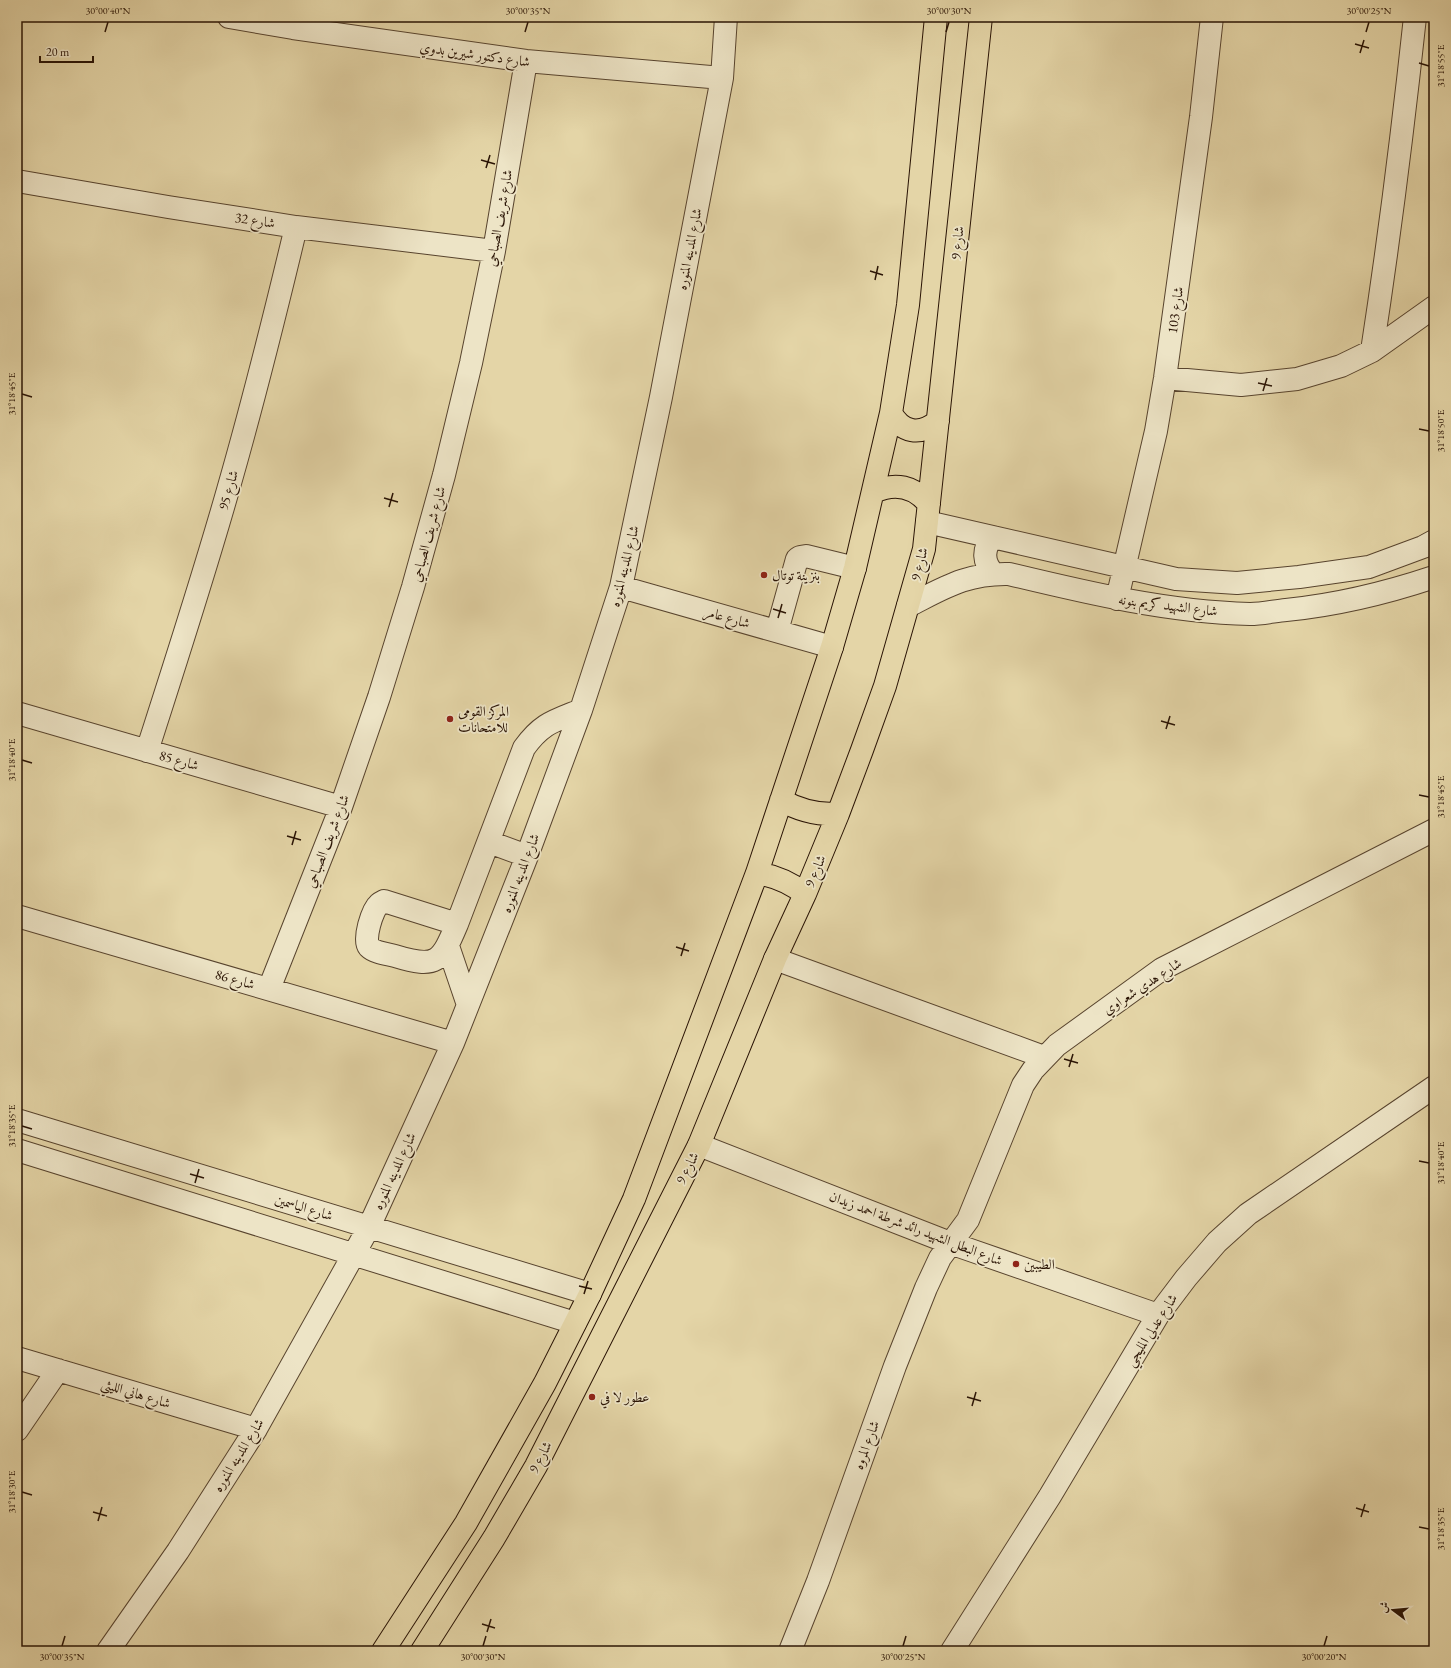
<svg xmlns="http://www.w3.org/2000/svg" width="1451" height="1668" font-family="'EB Garamond',Amiri,serif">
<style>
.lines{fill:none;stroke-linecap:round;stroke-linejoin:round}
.minor-casing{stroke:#58442e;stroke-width:24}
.major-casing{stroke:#2a1405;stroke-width:24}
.minor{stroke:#ede4c6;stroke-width:22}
.major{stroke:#e4d5a7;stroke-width:22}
.ticks{fill:none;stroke:#2a1405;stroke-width:1.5}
.poi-dot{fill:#8f2418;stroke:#ede4c6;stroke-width:1.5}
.labels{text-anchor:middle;stroke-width:3.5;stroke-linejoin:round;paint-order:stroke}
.street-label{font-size:14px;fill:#2a1405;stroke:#ede4c6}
.poi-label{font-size:14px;fill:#2a1405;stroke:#ede4c6;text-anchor:start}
.neatline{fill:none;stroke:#2a1405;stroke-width:1.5}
.ticks-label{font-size:10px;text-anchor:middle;fill:#2a1405}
</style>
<rect width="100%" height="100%" fill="#e4d5a7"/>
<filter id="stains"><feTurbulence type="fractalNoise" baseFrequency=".005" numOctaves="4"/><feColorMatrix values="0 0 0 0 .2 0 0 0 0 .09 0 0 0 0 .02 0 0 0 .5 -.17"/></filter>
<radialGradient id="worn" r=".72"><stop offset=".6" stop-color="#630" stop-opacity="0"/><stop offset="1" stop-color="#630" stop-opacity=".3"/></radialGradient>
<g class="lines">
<defs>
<path id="minor" d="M 229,17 L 293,28 L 526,61 L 722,78
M 17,181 L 168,207 L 296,227 L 494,251
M 1372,351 C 1389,240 1403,129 1415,17
M 1165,378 L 1241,385 L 1297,379 L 1341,366 L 1372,351 L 1434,307
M 927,522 L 1176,579 L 1237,583 L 1299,577 L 1369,567 L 1423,547 L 1434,541
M 993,537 C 982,549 983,563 994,574
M 621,587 L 832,647
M 1117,599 L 1156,431 L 1165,378 L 1201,117 L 1212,17
M 908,606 C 944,588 966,573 1009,574 C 1088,593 1168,612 1250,614 C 1262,614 1275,611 1286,610 C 1337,605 1386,593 1434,577
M 777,631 L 797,559 L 800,557 L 806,556 L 855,568
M 17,713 L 341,807
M 147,751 C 175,664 203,578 228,490 C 253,403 275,315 296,227
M 489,842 L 527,856
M 17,916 L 453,1043
M 457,924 L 384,901 C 382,902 380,903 379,904 C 372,910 363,940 369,947 C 375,953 388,954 395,956 C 437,969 441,962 457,924 L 524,748 C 542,723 554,721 581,710
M 448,946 L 468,1005
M 775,959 L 1044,1057
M 269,989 L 341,807 L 379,697 L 413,587 L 444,475 L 471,363 L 494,251 L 526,61
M 17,1120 L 590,1294
M 699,1145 L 950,1243 L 1158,1315
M 17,1150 L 575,1323
M 17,1358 L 256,1429
M 17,1430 L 58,1370
M 108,1651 L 178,1551 L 256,1429 L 369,1227 L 453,1043 L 527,856 L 581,710 L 621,587 L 661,397 L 722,78 L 726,17
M 790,1651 L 818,1581 L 895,1366 L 926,1288 L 940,1258 L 968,1220 L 1023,1085 L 1033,1070 L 1057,1045 L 1162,969 L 1434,830
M 952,1651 L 1050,1496 L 1158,1315 L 1186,1278 L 1217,1242 L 1248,1214 L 1434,1087"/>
<path id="major" d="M 891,413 C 902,433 920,436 938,421
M 874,492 C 895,482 914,486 929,504
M 781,800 C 800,811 817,815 838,814
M 757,873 C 776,876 790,882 805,894
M 383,1651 L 466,1523 L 545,1383 L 590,1294 L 634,1199 L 757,873 L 832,647 L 855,568 L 891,413 L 908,305 L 936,17
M 422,1651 L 494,1538 L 536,1466 L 699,1145 L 775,959 L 805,894 L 838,814 L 862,750 L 885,686 L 924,549 L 981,17"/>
</defs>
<use href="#minor" class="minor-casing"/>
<use href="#major" class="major-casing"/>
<use href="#minor" class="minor"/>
<use href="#major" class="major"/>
</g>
<path class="ticks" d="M 105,32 L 108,22M 525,32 L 528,22M 946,32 L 949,22M 1366,32 L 1369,22M 1355,44 L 1369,48M 1360,53 L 1364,40M 1419,63 L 1429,66M 481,160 L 495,164M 486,168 L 490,155M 870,271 L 883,275M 875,280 L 878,266M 1258,383 L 1272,386M 1263,391 L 1267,378M 22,394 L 32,397M 1419,429 L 1429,431M 384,498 L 398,502M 389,507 L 393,493M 773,609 L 786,613M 778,618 L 782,604M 1161,721 L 1175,725M 1166,729 L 1170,716M 22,760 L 32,763M 1419,795 L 1429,797M 287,836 L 301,840M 292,845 L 296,831M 676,947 L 689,951M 681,956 L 685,943M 1064,1059 L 1078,1063M 1069,1067 L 1073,1054M 22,1126 L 32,1129M 1419,1161 L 1429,1163M 190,1174 L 204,1178M 195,1183 L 199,1169M 579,1286 L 592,1289M 584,1294 L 588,1281M 967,1397 L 981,1401M 972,1406 L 976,1392M 22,1492 L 32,1495M 1356,1508 L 1369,1512M 93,1512 L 107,1516M 1361,1517 L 1365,1504M 98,1521 L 102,1507M 1419,1527 L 1429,1529M 482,1624 L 495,1628M 487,1632 L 491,1619M 62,1646 L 65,1636M 483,1646 L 486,1636M 903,1646 L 906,1636M 1324,1646 L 1327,1636"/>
<g class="poi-dot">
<circle cx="764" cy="575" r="4"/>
<circle cx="450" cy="719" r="4"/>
<circle cx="1016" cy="1264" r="4"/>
<circle cx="592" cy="1397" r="4"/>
</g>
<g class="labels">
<g class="street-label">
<text transform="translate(475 54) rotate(8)" y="5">شارع دكتور شيرين بدوي</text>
<text transform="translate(499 218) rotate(-80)" y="5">شارع شريف الصباحي</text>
<text transform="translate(255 220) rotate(9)" y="5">شارع 32</text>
<text transform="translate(957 243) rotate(-84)" y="5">شارع 9</text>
<text transform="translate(689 249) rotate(-79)" y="5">شارع المدينه المنوره</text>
<text transform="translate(1175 310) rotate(-82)" y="5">شارع 103</text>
<text transform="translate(228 490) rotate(-74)" y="5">شارع 95</text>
<text transform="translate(428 534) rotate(-75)" y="5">شارع شريف الصباحي</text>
<text transform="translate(919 564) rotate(-76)" y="5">شارع 9</text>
<text transform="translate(624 566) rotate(-76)" y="5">شارع المدينه المنوره</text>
<text transform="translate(1168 605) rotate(7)" y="5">شارع الشهيد كريم بنونه</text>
<text transform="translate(727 617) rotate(16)" y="5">شارع عامر</text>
<text transform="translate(179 760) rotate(16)" y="5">شارع 85</text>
<text transform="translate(327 841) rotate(-69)" y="5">شارع شريف الصباحي</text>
<text transform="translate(815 871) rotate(-67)" y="5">شارع 9</text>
<text transform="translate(520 873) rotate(-69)" y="5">شارع المدينه المنوره</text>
<text transform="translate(235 979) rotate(16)" y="5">شارع 86</text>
<text transform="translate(1142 986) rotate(-33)" y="5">شارع هدي شعراوي</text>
<text transform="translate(687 1168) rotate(-63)" y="5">شارع 9</text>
<text transform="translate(394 1171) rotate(-65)" y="5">شارع المدينه المنوره</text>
<text transform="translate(304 1207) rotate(17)" y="5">شارع الياسمين</text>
<text transform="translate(916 1228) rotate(21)" y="5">شارع البطل الشهيد رائد شرطة احمد زيدان</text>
<text transform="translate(1151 1330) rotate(-57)" y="5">شارع عدلي المليجي</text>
<text transform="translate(136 1393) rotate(17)" y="5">شارع هاني الليثي</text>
<text transform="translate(866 1445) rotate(-70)" y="5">شارع المروه</text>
<text transform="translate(238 1455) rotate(-58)" y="5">شارع المدينه المنوره</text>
<text transform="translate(540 1457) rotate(-62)" y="5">شارع 9</text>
</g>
<g class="poi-label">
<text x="772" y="580">بنزينة توتال</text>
<text x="458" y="716">المركز القومى<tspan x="458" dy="16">للامتحانات</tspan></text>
<text x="1024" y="1269">الطيبين</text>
<text x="600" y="1402">عطور لا في</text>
</g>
</g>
<rect width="1451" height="1668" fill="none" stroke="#e4d5a7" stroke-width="44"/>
<g transform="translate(1393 1610) rotate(286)" stroke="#ede4c6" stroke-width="3" paint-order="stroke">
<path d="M0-3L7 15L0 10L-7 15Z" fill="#2a1405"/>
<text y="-6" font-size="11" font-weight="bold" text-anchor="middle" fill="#2a1405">ش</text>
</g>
<path d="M40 56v6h53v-6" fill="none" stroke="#2a1405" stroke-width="2"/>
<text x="46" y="56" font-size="12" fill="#2a1405" stroke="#ede4c6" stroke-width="3" paint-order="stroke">20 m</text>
<rect x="22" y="22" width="1407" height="1624" class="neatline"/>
<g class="ticks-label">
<text x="108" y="14">30°00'40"N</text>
<text x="528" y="14">30°00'35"N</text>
<text x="949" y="14">30°00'30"N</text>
<text x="1369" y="14">30°00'25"N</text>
<text transform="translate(1440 66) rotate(-90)" y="4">31°18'55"E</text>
<text transform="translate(11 394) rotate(-90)" y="4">31°18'45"E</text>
<text transform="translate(1440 431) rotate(-90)" y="4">31°18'50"E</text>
<text transform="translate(11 760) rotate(-90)" y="4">31°18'40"E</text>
<text transform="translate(1440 797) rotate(-90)" y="4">31°18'45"E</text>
<text transform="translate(11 1126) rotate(-90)" y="4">31°18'35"E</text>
<text transform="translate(1440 1163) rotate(-90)" y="4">31°18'40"E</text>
<text transform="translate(11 1492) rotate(-90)" y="4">31°18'30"E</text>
<text transform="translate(1440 1529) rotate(-90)" y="4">31°18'35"E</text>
<text x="62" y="1660">30°00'35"N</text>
<text x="483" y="1660">30°00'30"N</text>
<text x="903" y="1660">30°00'25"N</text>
<text x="1324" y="1660">30°00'20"N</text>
</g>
<rect width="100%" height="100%" filter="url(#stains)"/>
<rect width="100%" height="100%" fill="url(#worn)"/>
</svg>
